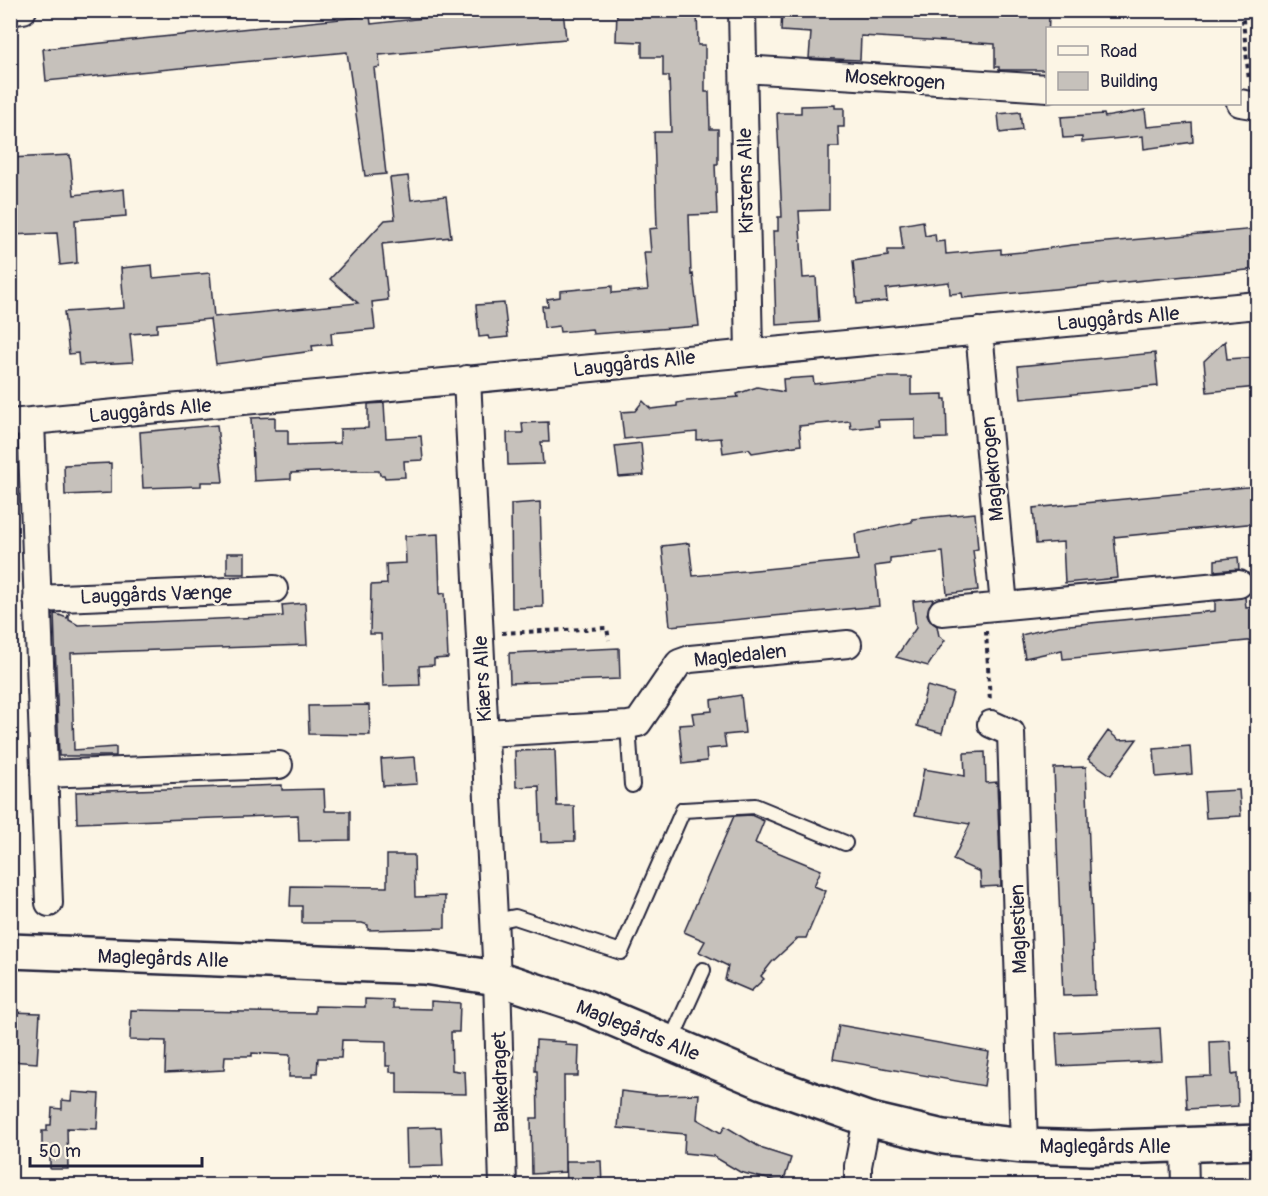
<svg xmlns="http://www.w3.org/2000/svg" width="1268" height="1196" font-family="Pangolin,sans-serif">
<style>
.building{fill:#c6c1bb;stroke:#22223b;stroke-width:1.5}
.lines{fill:none;stroke-linecap:round;stroke-linejoin:round}
.service-casing{stroke:#22223b;stroke-width:18}
.minor-casing{stroke:#22223b;stroke-width:30}
.tertiary-casing{stroke:#22223b;stroke-width:38}
.path{stroke:#22223b;stroke-width:4;stroke-dasharray:4.5 4.5;stroke-linecap:butt}
.service{stroke:#fcf5e5;stroke-width:14}
.minor{stroke:#fcf5e5;stroke-width:26}
.tertiary{stroke:#fcf5e5;stroke-width:33}
.labels{text-anchor:middle;stroke-width:5;stroke-linejoin:round;paint-order:stroke}
.street-label{font-size:20px;fill:#22223b;stroke:#fcf5e5}
</style>
<rect width="100%" height="100%" fill="#fcf5e5"/>
<filter id="ink" filterUnits="userSpaceOnUse"><feTurbulence type="fractalNoise" baseFrequency=".0167" numOctaves="2"/><feDisplacementMap in="SourceGraphic" scale="12" xChannelSelector="R" yChannelSelector="G"/><feConvolveMatrix kernelMatrix="1 2 1 2 8 2 1 2 1" color-interpolation-filters="sRGB"/></filter>
<g filter="url(#ink)">
<path class="building" d="M 497,10 L 563,10 L 566,39 L 379,55 L 380,67 L 374,68 L 386,174 L 365,176 L 347,52 L 46,81 L 43,49 L 370,16 L 371,24 Z
M 617,10 L 697,10 L 698,45 L 705,45 L 705,92 L 709,92 L 710,129 L 718,129 L 718,164 L 715,164 L 717,214 L 689,215 L 691,275 L 693,274 L 699,326 L 593,334 L 592,329 L 560,332 L 559,326 L 544,328 L 542,306 L 548,306 L 547,299 L 560,297 L 560,291 L 612,286 L 612,293 L 648,290 L 644,252 L 651,252 L 649,229 L 657,228 L 654,132 L 671,132 L 669,76 L 663,76 L 663,57 L 642,57 L 642,42 L 616,41 Z
M 782,10 L 967,10 L 1049,15 L 1047,70 L 999,70 L 999,67 L 995,67 L 995,44 L 861,36 L 860,60 L 809,58 L 811,33 L 781,31 Z
M 835,105 L 835,108 L 844,108 L 844,127 L 838,127 L 839,147 L 829,147 L 829,210 L 799,211 L 803,278 L 816,277 L 819,322 L 776,325 L 773,231 L 778,231 L 778,217 L 782,217 L 777,113 L 801,113 L 801,106 Z
M 1145,110 L 1147,127 L 1192,123 L 1193,142 L 1144,149 L 1143,136 L 1082,142 L 1082,137 L 1063,138 L 1061,117 L 1104,114 L 1105,117 Z
M 1020,112 L 1022,130 L 1000,133 L 998,114 Z
M 70,155 L 74,195 L 124,189 L 126,216 L 75,220 L 77,263 L 60,265 L 57,233 L 10,235 L 10,158 Z
M 408,176 L 411,200 L 446,196 L 451,237 L 382,244 L 388,300 L 372,302 L 375,329 L 331,333 L 332,344 L 312,346 L 313,351 L 216,364 L 210,319 L 157,324 L 157,332 L 130,334 L 133,362 L 79,365 L 78,353 L 69,354 L 64,312 L 124,308 L 121,268 L 152,265 L 153,278 L 210,273 L 214,317 L 358,303 L 330,279 L 385,220 L 395,219 L 390,178 Z
M 923,221 L 925,236 L 935,234 L 936,242 L 945,241 L 946,254 L 1001,249 L 1001,254 L 1022,252 L 1072,245 L 1257,229 L 1257,269 L 963,298 L 962,293 L 950,294 L 949,282 L 886,289 L 887,301 L 857,304 L 853,261 L 888,256 L 888,250 L 903,250 L 900,225 Z
M 504,303 L 508,337 L 489,339 L 488,336 L 479,337 L 476,305 Z
M 1225,341 L 1227,359 L 1256,357 L 1257,387 L 1207,392 L 1204,361 Z
M 1155,353 L 1158,386 L 1021,399 L 1018,366 Z
M 813,377 L 814,384 L 880,377 L 911,377 L 911,395 L 943,394 L 943,399 L 946,399 L 947,438 L 915,439 L 915,419 L 878,420 L 879,426 L 851,429 L 850,421 L 799,426 L 801,445 L 752,453 L 749,449 L 723,453 L 721,438 L 697,440 L 697,432 L 624,439 L 621,412 L 635,411 L 643,401 L 651,409 L 677,406 L 677,403 L 687,401 L 738,397 L 737,394 L 757,387 L 784,392 L 783,379 Z
M 384,403 L 386,438 L 421,436 L 423,460 L 404,461 L 405,477 L 385,478 L 384,475 L 380,475 L 379,471 L 342,471 L 291,473 L 291,479 L 254,481 L 251,418 L 275,417 L 275,430 L 288,430 L 288,445 L 340,443 L 340,429 L 368,428 L 368,404 Z
M 548,422 L 549,442 L 541,442 L 543,464 L 508,465 L 507,433 L 523,433 L 522,423 Z
M 217,425 L 223,482 L 201,482 L 201,486 L 143,488 L 140,432 Z
M 641,443 L 644,475 L 619,477 L 615,446 Z
M 111,463 L 111,493 L 65,495 L 64,465 Z
M 1257,486 L 1257,523 L 1114,537 L 1118,578 L 1065,583 L 1063,542 L 1036,544 L 1033,508 Z
M 540,502 L 543,607 L 512,608 L 511,504 Z
M 975,513 L 978,549 L 973,550 L 978,590 L 947,594 L 943,552 L 890,558 L 890,564 L 875,566 L 879,606 L 670,626 L 662,546 L 689,543 L 693,576 L 858,560 L 855,534 L 912,522 L 912,519 Z
M 438,534 L 440,594 L 445,593 L 448,658 L 434,659 L 434,665 L 419,666 L 420,685 L 383,686 L 381,634 L 370,634 L 371,585 L 387,584 L 386,564 L 406,563 L 405,536 Z
M 227,553 L 245,553 L 245,574 L 227,574 Z
M 1238,557 L 1239,569 L 1215,571 L 1215,560 Z
M 1245,597 L 1246,608 L 1257,607 L 1257,640 L 1063,659 L 1062,650 L 1025,658 L 1021,635 L 1059,626 L 1215,611 L 1215,601 Z
M 933,599 L 927,614 L 930,621 L 937,626 L 939,636 L 945,640 L 928,666 L 896,657 L 916,628 L 913,601 Z
M 305,603 L 307,645 L 71,653 L 74,750 L 116,747 L 116,756 L 59,756 L 54,613 L 67,618 L 69,613 L 69,620 L 78,625 L 283,616 L 282,605 Z
M 619,648 L 620,679 L 510,683 L 509,653 Z
M 927,686 L 953,693 L 942,733 L 917,726 Z
M 741,695 L 745,733 L 724,735 L 726,747 L 706,749 L 707,761 L 683,764 L 679,725 L 694,724 L 692,713 L 712,711 L 711,700 Z
M 369,705 L 370,735 L 309,734 L 308,706 Z
M 1108,731 L 1119,740 L 1137,739 L 1111,775 L 1088,759 Z
M 1190,746 L 1192,774 L 1156,777 L 1154,749 Z
M 555,750 L 557,806 L 574,806 L 575,841 L 541,842 L 539,786 L 516,787 L 515,751 Z
M 985,752 L 986,783 L 997,782 L 1001,886 L 981,887 L 980,872 L 953,860 L 970,824 L 915,815 L 924,769 L 965,776 L 964,753 Z
M 415,757 L 417,784 L 383,786 L 381,759 Z
M 1086,767 L 1095,995 L 1063,996 L 1054,768 Z
M 282,785 L 282,790 L 324,789 L 325,811 L 350,811 L 350,840 L 299,841 L 298,815 L 77,823 L 76,792 Z
M 1239,790 L 1241,816 L 1206,818 L 1204,792 Z
M 751,815 L 764,821 L 755,843 L 821,870 L 814,886 L 826,891 L 806,938 L 798,938 L 772,962 L 761,976 L 764,979 L 751,991 L 725,980 L 728,966 L 699,952 L 705,941 L 684,932 L 734,816 Z
M 387,855 L 414,855 L 415,897 L 445,896 L 445,928 L 368,930 L 368,925 L 362,923 L 302,923 L 302,906 L 290,906 L 291,886 L 387,887 Z
M 365,999 L 393,1000 L 393,1008 L 431,1009 L 431,1001 L 460,1003 L 459,1032 L 451,1032 L 452,1070 L 465,1072 L 466,1094 L 397,1093 L 397,1072 L 390,1072 L 390,1066 L 386,1066 L 386,1041 L 342,1040 L 341,1058 L 318,1058 L 317,1073 L 313,1073 L 313,1077 L 289,1077 L 290,1055 L 252,1053 L 252,1056 L 225,1056 L 224,1070 L 165,1073 L 166,1041 L 130,1040 L 131,1010 L 315,1013 L 315,1006 L 365,1007 Z
M 11,1012 L 40,1013 L 37,1063 L 10,1061 Z
M 839,1025 L 989,1052 L 984,1086 L 833,1059 Z
M 1160,1028 L 1162,1061 L 1058,1066 L 1056,1033 Z
M 536,1040 L 566,1042 L 566,1045 L 579,1046 L 578,1076 L 564,1076 L 565,1172 L 532,1174 L 531,1118 L 538,1118 L 537,1071 L 535,1071 Z
M 1230,1041 L 1232,1075 L 1237,1074 L 1238,1106 L 1187,1109 L 1185,1077 L 1211,1076 L 1210,1042 Z
M 621,1091 L 655,1095 L 699,1094 L 697,1119 L 721,1133 L 725,1126 L 763,1149 L 791,1158 L 783,1183 L 740,1172 L 713,1156 L 684,1153 L 685,1134 L 618,1128 Z
M 72,1092 L 99,1094 L 97,1129 L 67,1128 L 68,1169 L 50,1169 L 50,1153 L 42,1153 L 42,1131 L 47,1131 L 47,1125 L 51,1125 L 52,1108 L 62,1109 L 62,1100 L 71,1101 Z
M 441,1127 L 443,1166 L 407,1167 L 406,1128 Z
M 566,1161 L 601,1161 L 602,1185 L 567,1185 Z"/>
<g class="lines">
<defs>
<path id="service" d="M 628,725 L 632,785
M 495,921 L 515,917 L 621,952 L 683,810 L 755,806 L 845,843
M 670,1043 L 703,970"/>
<path id="minor" d="M 742,10 L 749,352
M 10,12 L 23,10
M 743,69 L 1048,88
M 1240,103 L 1258,106
M 979,331 L 1004,606
M 467,379 L 497,978 L 503,1186
M 31,421 L 49,903
M 10,423 L 1258,305
M 37,599 L 274,589
M 942,612 L 1239,584
M 991,724 L 1011,733 L 1024,1146
M 485,733 L 628,725 L 638,723 L 679,663 L 690,659 L 848,644
M 44,774 L 279,765
M 1184,1146 L 1185,1186
M 858,1186 L 858,1166 L 867,1119"/>
<path id="tertiary" d="M 10,951 L 424,967 L 497,978 L 583,1006 L 763,1082 L 867,1119 L 943,1137 L 1024,1146 L 1090,1148 L 1258,1142"/>
</defs>
<use href="#service" class="service-casing"/>
<use href="#minor" class="minor-casing"/>
<use href="#tertiary" class="tertiary-casing"/>
<path class="path" d="M 1242,10 L 1249,81
M 986,631 L 990,702
M 502,633 L 607,628 L 609,640"/>
<use href="#service" class="service"/>
<use href="#minor" class="minor"/>
<use href="#tertiary" class="tertiary"/>
</g>
</g>
<g class="labels">
<g class="street-label">
<text transform="translate(895 79) rotate(4)" y="7">Mosekrogen</text>
<text transform="translate(745 181) rotate(-91)" y="7">Kirstens Alle</text>
<text transform="translate(1118 318) rotate(-5)" y="7">Lauggårds Alle</text>
<text transform="translate(634 363) rotate(-6)" y="7">Lauggårds Alle</text>
<text transform="translate(150 410) rotate(-5)" y="7">Lauggårds Alle</text>
<text transform="translate(992 469) rotate(-95)" y="7">Maglekrogen</text>
<text transform="translate(156 594) rotate(-2)" y="7">Lauggårds Vænge</text>
<text transform="translate(740 655) rotate(-6)" y="7">Magledalen</text>
<text transform="translate(482 679) rotate(-93)" y="7">Kiærs Alle</text>
<text transform="translate(1018 929) rotate(-92)" y="7">Maglestien</text>
<text transform="translate(163 958) rotate(2)" y="7">Maglegårds Alle</text>
<text transform="translate(638 1030) rotate(22)" y="7">Maglegårds Alle</text>
<text transform="translate(500 1082) rotate(-92)" y="7">Bakkedraget</text>
<text x="1105" y="1153">Maglegårds Alle</text>
</g>
</g>
<rect width="1268" height="1196" fill="none" stroke="#fcf5e5" stroke-width="36"/>
<rect x="18" y="18" width="1232" height="1160" fill="none" stroke="#22223b" stroke-width="2" filter="url(#ink)"/>
<rect x="1046" y="27" width="195" height="78" fill="#fcf5e5" stroke="#a5a1a1" stroke-width="1.5"/>
<rect x="1058" y="46" width="30" height="9" fill="#fcf5e5" stroke="#a5a1a1" stroke-width="1.5"/>
<text x="1100" y="57" font-size="18" fill="#22223b">Road</text>
<rect x="1058" y="72" width="30" height="18" fill="#c6c1bb" stroke="#a5a1a1" stroke-width="1.5"/>
<text x="1100" y="87" font-size="18" fill="#22223b">Building</text>
<path d="M30 1157v9h172v-9" fill="none" stroke="#22223b" stroke-width="3"/>
<text x="39" y="1157" font-size="18" fill="#22223b" stroke="#fcf5e5" stroke-width="4.5" paint-order="stroke">50 m</text>
</svg>
